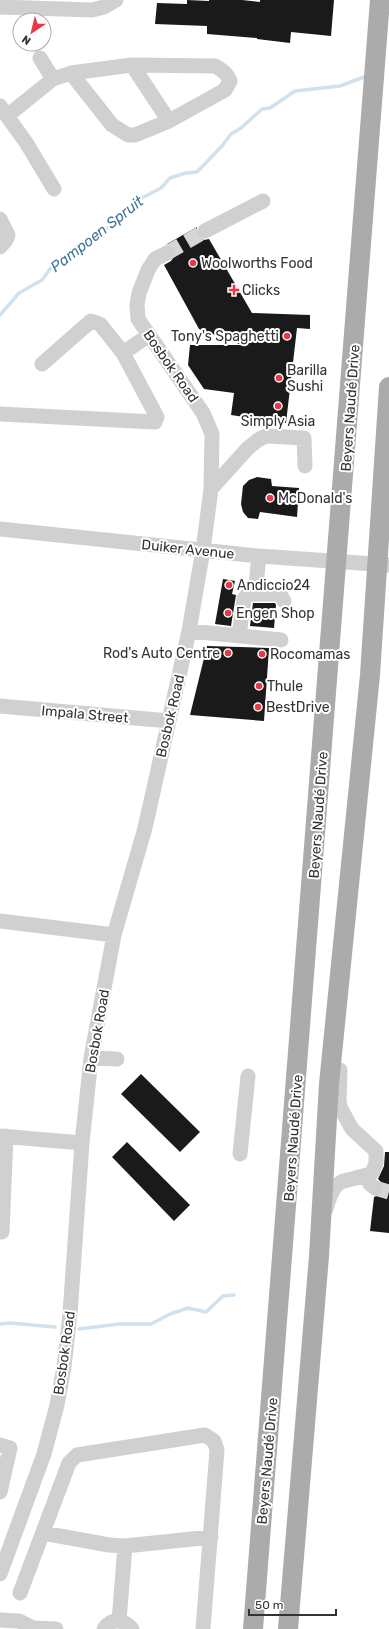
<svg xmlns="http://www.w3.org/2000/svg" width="389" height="1629" font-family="Rubik,sans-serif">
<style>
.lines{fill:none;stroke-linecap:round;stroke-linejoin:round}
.stream{stroke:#cfe2ee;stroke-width:3.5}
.building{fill:#1a1a1a}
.minor-tunnel{stroke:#d6d6d6;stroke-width:15;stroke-dasharray:15 8;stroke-linecap:butt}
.minor{stroke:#d0d0d0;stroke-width:15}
.major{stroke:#ababab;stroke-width:20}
.poi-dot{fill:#e63946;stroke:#fff;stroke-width:1.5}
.labels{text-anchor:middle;stroke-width:4;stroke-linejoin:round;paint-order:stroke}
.poi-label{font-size:14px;fill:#333;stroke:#fff;text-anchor:start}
.street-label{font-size:14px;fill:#333;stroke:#fff}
.water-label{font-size:15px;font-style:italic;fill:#3f7597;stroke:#fff}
</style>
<rect width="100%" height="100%" fill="#fff"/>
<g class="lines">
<path class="stream" d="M 0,315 L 19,293 L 42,280 L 53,265 L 84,241 L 95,239 L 107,228 L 119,220 L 138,200 L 161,188 L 170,178 L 186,173 L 197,172 L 222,146 L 231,134 L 241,128 L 262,109 L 270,108 L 295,91 L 340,86 L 364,77
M 0,1324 L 10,1323 L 55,1327
M 79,1329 L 119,1324 L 151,1324 L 170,1314 L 188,1308 L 206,1312 L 223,1296 L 234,1295"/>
</g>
<path class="building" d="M 187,0 L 209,1 L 209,0 L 242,0 L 260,2 L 260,0 L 334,0 L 331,36 L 291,32 L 290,43 L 257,39 L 257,38 L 207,34 L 207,26 L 155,24 L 157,3 L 187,4 Z
M 197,227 L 197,235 L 204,240 L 209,239 L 252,313 L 310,315 L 310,329 L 297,328 L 286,423 L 231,415 L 234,393 L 204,389 L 188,365 L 190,345 L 242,345 L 199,329 L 164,265 L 171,261 L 176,254 L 175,249 L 172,245 L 167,244 Z
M 257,477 L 271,479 L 272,486 L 299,488 L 297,517 L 260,512 L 258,519 L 248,518 L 243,512 L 241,504 L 243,486 L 249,480 Z
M 223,579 L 235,581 L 232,594 L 236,595 L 231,626 L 215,624 Z
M 253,603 L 275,603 L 276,605 L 274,628 L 250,626 Z
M 207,646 L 269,648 L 264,721 L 190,715 Z
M 141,1074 L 200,1132 L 180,1152 L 121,1094 Z
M 127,1142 L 190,1205 L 174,1221 L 112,1157 Z
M 385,1152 L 389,1152 L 389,1233 L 370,1231 L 374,1197 L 382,1194 L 384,1190 L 383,1184 L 378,1179 L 384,1166 Z"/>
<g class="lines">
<path class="minor-tunnel" d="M 167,253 L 205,231
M 375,1188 L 389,1192"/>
<path class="minor" d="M 0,7 L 92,10 L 104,7 L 116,0
M 40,58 L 53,79
M 132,65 L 169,121
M 0,106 L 27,144 L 54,189
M 7,116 L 53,79 L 71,73 L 132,65 L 215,66 C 222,70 227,73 230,81 L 225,90 L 169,121 L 135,135 L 128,135 L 112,125 L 71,73
M 0,219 L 8,235 L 6,240 L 0,247
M 205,231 L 263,201
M 167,253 L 155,259 L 148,270 L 139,293 L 137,305 L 138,319 L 203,413 L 212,434 L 211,489
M 123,353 L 149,335
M 0,414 L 155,422 L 157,417 L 123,353 L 100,324 L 91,321 L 42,364
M 0,529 L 259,556 L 389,565
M 259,556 L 255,594 L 278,594 L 281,596 L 284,601
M 189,631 L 281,640
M 239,636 L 244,599 L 248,594 L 255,594
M 0,706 L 169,721
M 0,921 L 114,935
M 91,1058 L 117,1059
M 0,1136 L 82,1143
M 240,1154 L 248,1076
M 366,1175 L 370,1184 L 375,1188
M 326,1209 C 336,1172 344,1185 372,1173 L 376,1163 L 376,1151 L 352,1129 L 340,1107 L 339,1100 L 340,1070
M 2,1232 L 6,1136
M 0,1445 L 10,1448 L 0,1492
M 43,1533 L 109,1545 L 125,1546 L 211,1537
M 0,1574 L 44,1454 L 57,1405 L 64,1367 L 70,1314 L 82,1143 L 91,1058 L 114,935 L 145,828 L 189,631 L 203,550 L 211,489 L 248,448 L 258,440 L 266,436 L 304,438 L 305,466
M 20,1593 L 69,1463 L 77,1455 L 205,1435 L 214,1441 L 217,1450 L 203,1629
M 0,1620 L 19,1621 L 33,1628 L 56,1629
M 119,1621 L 125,1546
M 104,1629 C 111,1618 124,1619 132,1629"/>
<path class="major" d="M 253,1629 C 300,1086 340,543 380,0
M 288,1629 L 319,1256 L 329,1084 L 370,675 L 389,387"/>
</g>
<g class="poi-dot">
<circle cx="193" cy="263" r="4"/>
<path d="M232 284h4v4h4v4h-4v4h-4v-4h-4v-4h4z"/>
<circle cx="287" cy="336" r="4"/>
<circle cx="279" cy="378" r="4"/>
<circle cx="278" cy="406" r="4"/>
<circle cx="270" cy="498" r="4"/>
<circle cx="229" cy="585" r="4"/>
<circle cx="228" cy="613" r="4"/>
<circle cx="228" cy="653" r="4"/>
<circle cx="262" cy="654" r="4"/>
<circle cx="259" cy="686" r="4"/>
<circle cx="258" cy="707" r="4"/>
</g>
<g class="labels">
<g class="poi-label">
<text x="201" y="268">Woolworths Food</text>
<text x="242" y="295">Clicks</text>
<text x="279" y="341" text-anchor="end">Tony's Spaghetti</text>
<text x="287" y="375">Barilla<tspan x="287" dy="16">Sushi</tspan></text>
<text x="278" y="426" text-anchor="middle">Simply Asia</text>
<text x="278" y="503">McDonald's</text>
<text x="237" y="590">Andiccio24</text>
<text x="236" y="618">Engen Shop</text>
<text x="220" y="658" text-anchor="end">Rod's Auto Centre</text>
<text x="270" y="659">Rocomamas</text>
<text x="267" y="691">Thule</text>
<text x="266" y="712">BestDrive</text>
</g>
<g class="street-label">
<text transform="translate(171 366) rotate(55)" y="5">Bosbok Road</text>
<text transform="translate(350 408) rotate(-86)" y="5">Beyers Naudé Drive</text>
<text transform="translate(188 549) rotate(6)" y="5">Duiker Avenue</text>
<text transform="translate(85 714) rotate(5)" y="5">Impala Street</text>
<text transform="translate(170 716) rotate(-77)" y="5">Bosbok Road</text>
<text transform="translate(318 815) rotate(-86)" y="5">Beyers Naudé Drive</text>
<text transform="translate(97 1031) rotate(-80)" y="5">Bosbok Road</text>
<text transform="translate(293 1138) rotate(-86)" y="5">Beyers Naudé Drive</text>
<text transform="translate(64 1353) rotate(-82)" y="5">Bosbok Road</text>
<text transform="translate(267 1461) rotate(-85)" y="5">Beyers Naudé Drive</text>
</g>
<g class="water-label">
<text transform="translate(97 234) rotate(-38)" y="5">Pampoen Spruit</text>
</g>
</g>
<g transform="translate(32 32) rotate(215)"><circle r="19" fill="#ffffff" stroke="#adadad"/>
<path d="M0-3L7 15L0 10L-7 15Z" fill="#e63946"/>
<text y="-6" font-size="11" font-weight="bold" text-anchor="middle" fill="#333333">N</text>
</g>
<path d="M249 1609v6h87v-6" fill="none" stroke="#333333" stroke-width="2"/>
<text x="255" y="1609" font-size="12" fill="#333333" stroke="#ffffff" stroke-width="3" paint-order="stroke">50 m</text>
</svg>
